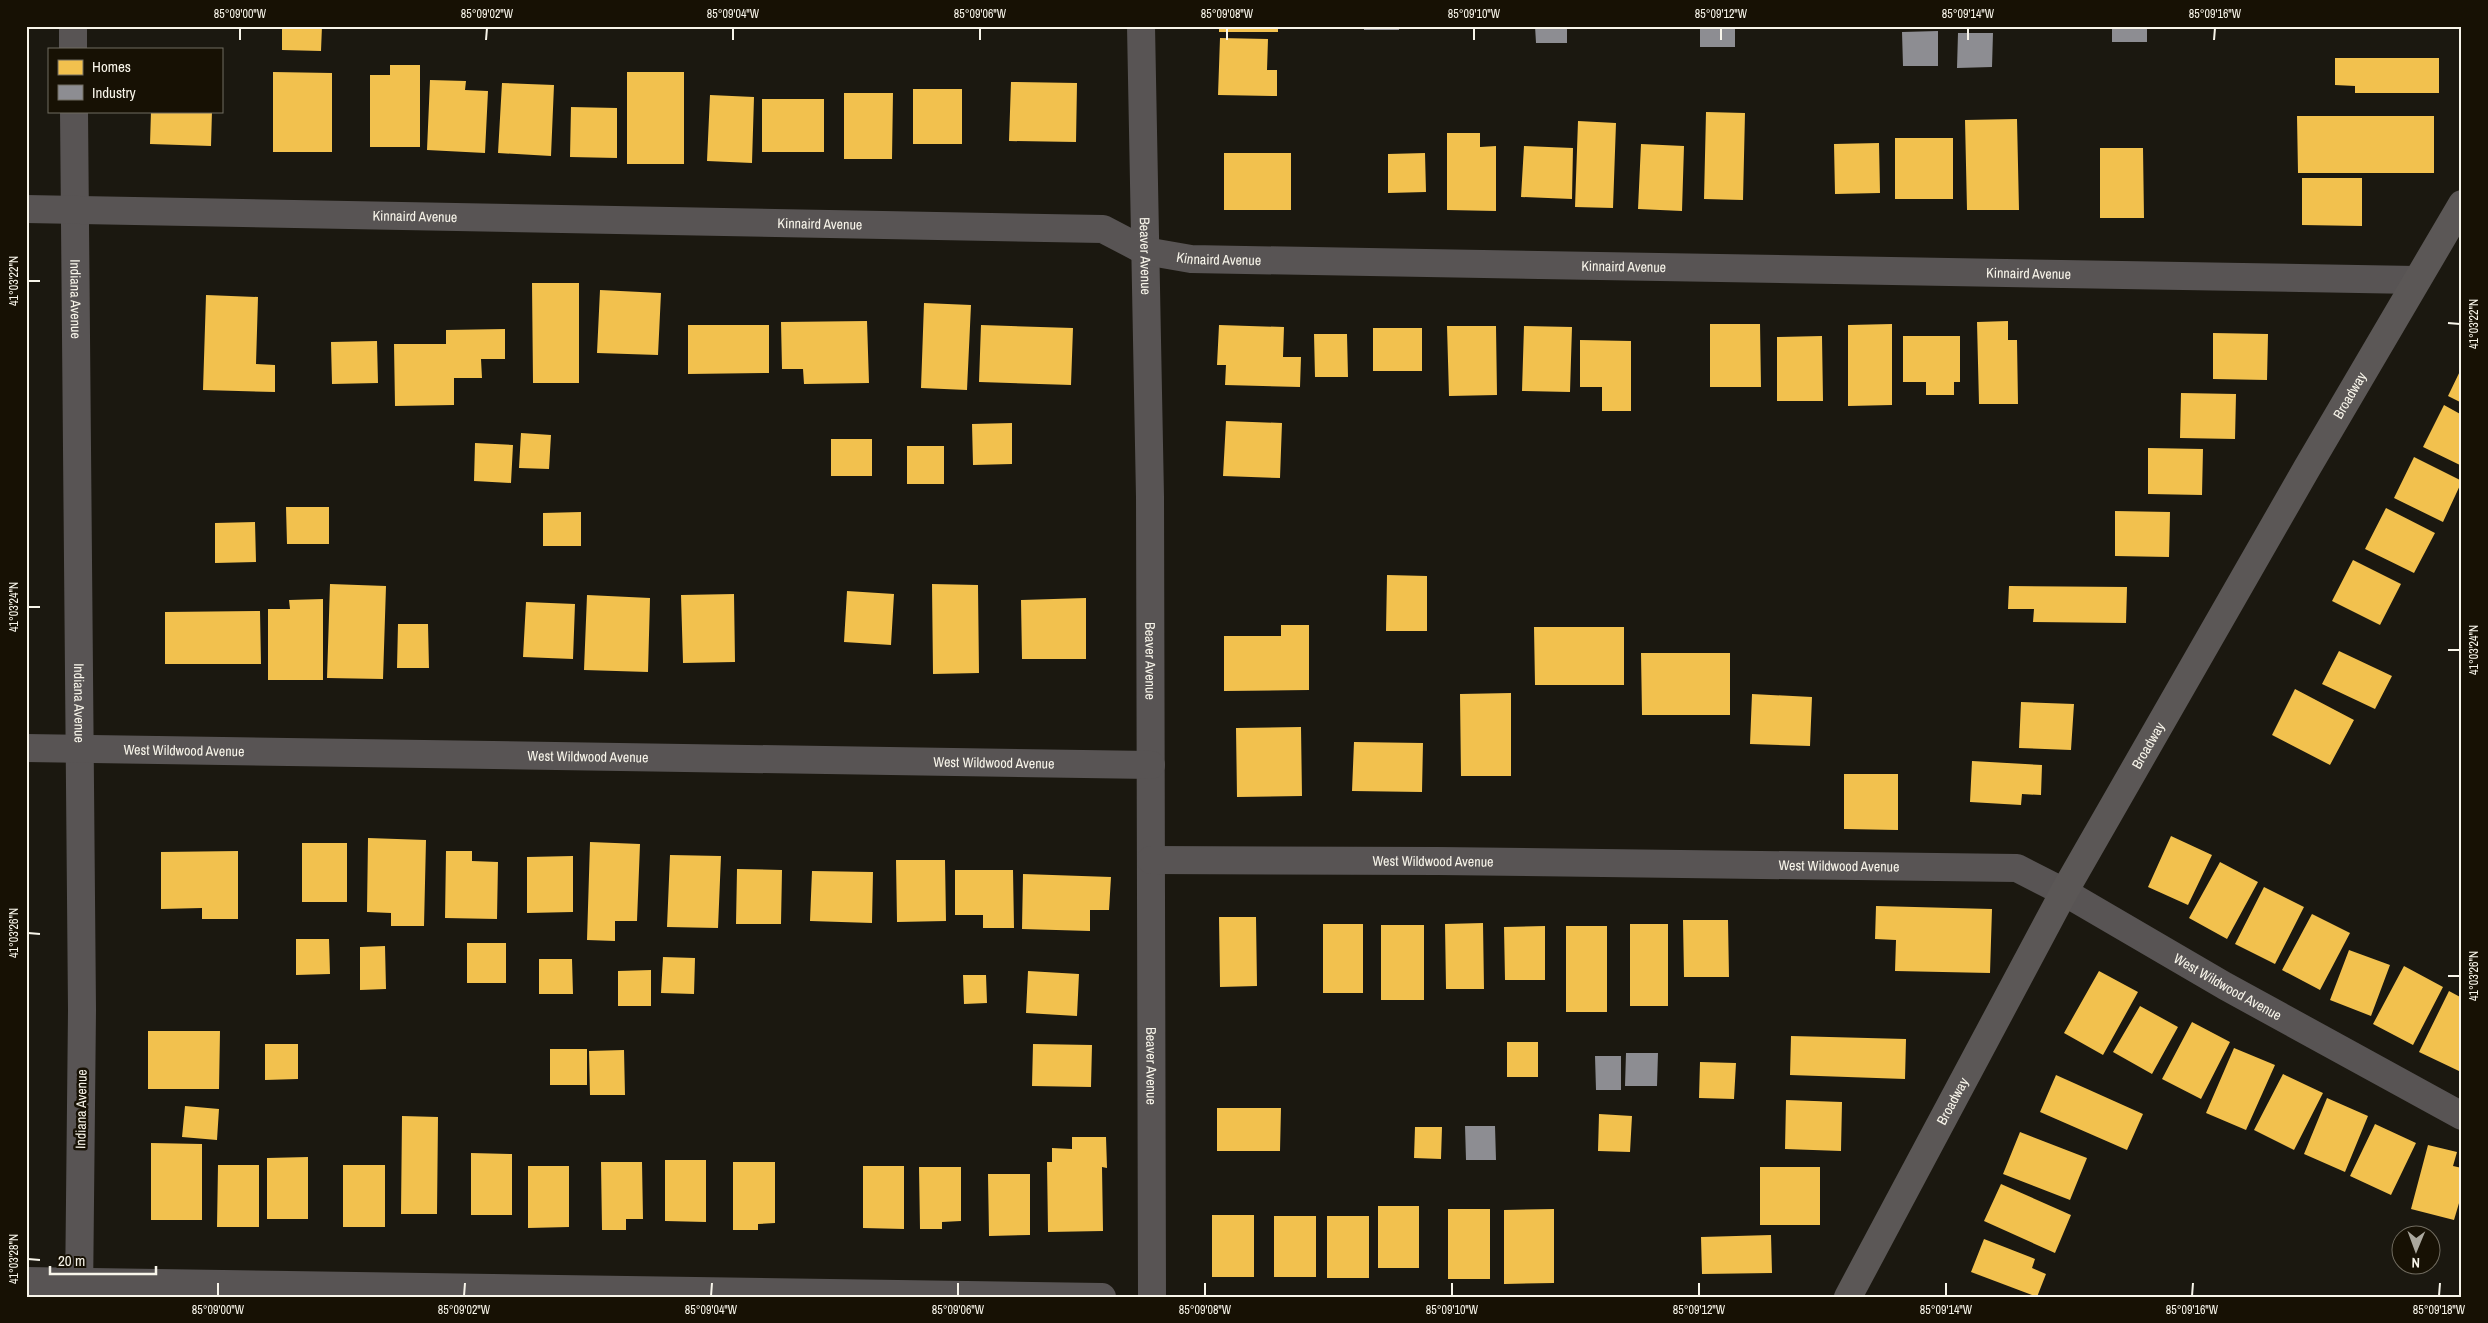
<svg xmlns="http://www.w3.org/2000/svg" width="2488" height="1323" font-family="'Archivo Narrow',sans-serif">
<style>
.homes{fill:#f2c14e}
.industry{fill:#8d8d92}
.lines{fill:none;stroke-linecap:round;stroke-linejoin:round}
.street{stroke:#585454;stroke-width:28}
.secondary{stroke:#5b5756;stroke-width:28}
.ticks{fill:none;stroke:#f8f5ea;stroke-width:2}
.labels{text-anchor:middle;stroke-width:5;stroke-linejoin:round;paint-order:stroke}
.street-label{font-size:14px;fill:#f8f5ea;stroke:#171104}
.neatline{fill:none;stroke:#f8f5ea;stroke-width:2}
.ticks-label{font-size:12px;text-anchor:middle;fill:#f8f5ea}
</style>
<rect width="100%" height="100%" fill="#1b1810"/>
<path class="homes" d="M 282,26 L 322,26 L 321,51 L 282,50 Z
M 1219,26 L 1278,26 L 1278,32 L 1219,32 Z
M 1220,38 L 1268,39 L 1267,70 L 1277,70 L 1277,96 L 1218,95 Z
M 2335,58 L 2439,58 L 2439,93 L 2355,93 L 2355,86 L 2335,85 Z
M 390,65 L 420,65 L 420,147 L 370,147 L 370,75 L 390,75 Z
M 273,72 L 332,73 L 332,152 L 273,152 Z
M 627,72 L 684,72 L 684,164 L 627,164 Z
M 430,80 L 466,81 L 465,90 L 488,91 L 485,153 L 427,150 Z
M 1011,82 L 1077,83 L 1076,142 L 1009,141 Z
M 502,83 L 554,85 L 551,156 L 498,153 Z
M 913,89 L 962,89 L 962,144 L 913,144 Z
M 844,93 L 893,93 L 892,159 L 844,159 Z
M 710,95 L 754,97 L 752,163 L 707,161 Z
M 762,99 L 824,99 L 824,152 L 762,152 Z
M 571,107 L 617,108 L 617,158 L 570,157 Z
M 151,111 L 212,111 L 211,146 L 150,144 Z
M 1706,112 L 1745,113 L 1743,200 L 1704,199 Z
M 2297,116 L 2434,116 L 2434,173 L 2298,173 Z
M 2017,119 L 2019,210 L 1967,210 L 1965,120 Z
M 1578,121 L 1616,123 L 1613,208 L 1575,207 Z
M 1447,133 L 1480,133 L 1480,147 L 1496,146 L 1496,211 L 1447,210 Z
M 1895,138 L 1953,138 L 1953,199 L 1895,199 Z
M 1879,143 L 1880,193 L 1835,194 L 1834,144 Z
M 1641,144 L 1684,146 L 1682,211 L 1638,209 Z
M 1524,146 L 1573,148 L 1572,199 L 1521,197 Z
M 2100,148 L 2143,148 L 2144,218 L 2100,218 Z
M 1224,153 L 1291,153 L 1291,210 L 1224,210 Z
M 1425,153 L 1426,192 L 1388,193 L 1388,154 Z
M 2302,178 L 2362,178 L 2362,226 L 2302,225 Z
M 532,283 L 579,283 L 579,383 L 533,383 Z
M 600,290 L 661,293 L 658,355 L 597,353 Z
M 206,295 L 258,297 L 256,364 L 275,365 L 275,392 L 203,390 Z
M 924,303 L 971,305 L 967,390 L 921,388 Z
M 867,321 L 869,383 L 804,384 L 803,369 L 782,369 L 781,322 Z
M 2008,321 L 2008,340 L 2017,340 L 2018,404 L 1979,404 L 1977,322 Z
M 1710,324 L 1760,324 L 1761,387 L 1710,387 Z
M 1892,324 L 1892,405 L 1848,406 L 1848,325 Z
M 688,325 L 769,325 L 769,373 L 688,374 Z
M 981,325 L 1073,328 L 1071,385 L 979,382 Z
M 1219,325 L 1284,327 L 1283,357 L 1301,357 L 1300,387 L 1225,385 L 1226,365 L 1217,365 Z
M 1447,326 L 1496,326 L 1497,395 L 1449,396 Z
M 1524,326 L 1572,327 L 1570,392 L 1522,391 Z
M 1373,328 L 1422,328 L 1422,371 L 1373,371 Z
M 505,329 L 505,359 L 481,359 L 482,378 L 454,378 L 454,405 L 395,406 L 394,344 L 446,344 L 446,330 Z
M 2213,333 L 2268,334 L 2267,380 L 2213,379 Z
M 1314,334 L 1347,334 L 1348,377 L 1315,377 Z
M 1822,336 L 1823,401 L 1777,401 L 1777,337 Z
M 1903,336 L 1960,336 L 1960,382 L 1954,382 L 1954,395 L 1926,395 L 1926,382 L 1903,382 Z
M 1580,340 L 1631,341 L 1631,411 L 1602,411 L 1602,387 L 1580,387 Z
M 377,341 L 378,383 L 332,384 L 331,342 Z
M 2462,367 L 2462,403 L 2448,396 Z
M 2181,393 L 2236,394 L 2235,439 L 2180,438 Z
M 2444,405 L 2462,415 L 2462,466 L 2423,447 Z
M 1226,421 L 1282,423 L 1280,478 L 1223,476 Z
M 1012,423 L 1012,464 L 973,465 L 972,424 Z
M 521,433 L 551,435 L 549,469 L 519,468 Z
M 831,439 L 872,439 L 872,476 L 831,476 Z
M 475,443 L 513,445 L 511,483 L 474,481 Z
M 907,446 L 944,446 L 944,484 L 907,484 Z
M 2148,448 L 2203,449 L 2202,495 L 2148,494 Z
M 2414,457 L 2462,481 L 2443,522 L 2394,498 Z
M 286,507 L 329,507 L 329,544 L 287,544 Z
M 2386,508 L 2435,533 L 2414,573 L 2365,549 Z
M 2115,511 L 2170,512 L 2169,557 L 2115,556 Z
M 581,512 L 581,546 L 543,546 L 543,513 Z
M 255,522 L 256,562 L 215,563 L 215,523 Z
M 2353,560 L 2401,584 L 2380,625 L 2332,601 Z
M 1387,575 L 1427,576 L 1427,631 L 1386,631 Z
M 330,584 L 386,586 L 383,679 L 327,678 Z
M 932,584 L 978,585 L 979,673 L 933,674 Z
M 2009,586 L 2127,587 L 2126,623 L 2033,622 L 2034,609 L 2008,609 Z
M 847,591 L 894,594 L 891,645 L 844,642 Z
M 734,594 L 735,662 L 683,663 L 681,595 Z
M 587,595 L 650,598 L 648,672 L 584,670 Z
M 1086,598 L 1086,659 L 1022,659 L 1021,600 Z
M 323,599 L 323,680 L 268,680 L 268,609 L 290,609 L 289,600 Z
M 526,602 L 575,604 L 573,659 L 523,657 Z
M 260,611 L 261,664 L 165,664 L 165,612 Z
M 398,624 L 428,624 L 429,668 L 397,668 Z
M 1281,625 L 1309,625 L 1309,690 L 1224,691 L 1224,636 L 1281,636 Z
M 1534,627 L 1624,627 L 1624,685 L 1535,685 Z
M 2339,651 L 2392,676 L 2375,709 L 2322,684 Z
M 1641,653 L 1730,653 L 1730,715 L 1642,715 Z
M 2295,689 L 2354,720 L 2330,765 L 2272,735 Z
M 1511,693 L 1511,776 L 1461,776 L 1460,694 Z
M 1752,694 L 1812,697 L 1810,746 L 1750,744 Z
M 2021,702 L 2074,704 L 2071,750 L 2019,748 Z
M 1301,727 L 1302,796 L 1237,797 L 1236,728 Z
M 1354,742 L 1423,743 L 1422,792 L 1352,791 Z
M 1972,761 L 2042,765 L 2041,795 L 2022,794 L 2021,805 L 1970,802 Z
M 1844,774 L 1898,774 L 1898,830 L 1844,829 Z
M 2171,836 L 2212,855 L 2188,905 L 2148,887 Z
M 368,838 L 426,840 L 424,926 L 391,926 L 391,913 L 367,912 Z
M 590,842 L 640,844 L 637,921 L 615,921 L 615,941 L 587,940 Z
M 302,843 L 347,843 L 347,902 L 302,902 Z
M 238,851 L 238,919 L 202,919 L 202,908 L 161,909 L 161,852 Z
M 446,851 L 472,851 L 472,861 L 498,862 L 497,919 L 445,918 Z
M 670,855 L 721,856 L 718,928 L 667,927 Z
M 573,856 L 573,912 L 527,913 L 527,857 Z
M 896,860 L 945,860 L 946,921 L 897,922 Z
M 2220,862 L 2258,882 L 2227,939 L 2189,918 Z
M 737,869 L 782,870 L 781,924 L 736,924 Z
M 955,870 L 1013,870 L 1014,928 L 983,928 L 983,915 L 955,915 Z
M 812,871 L 873,872 L 872,923 L 810,921 Z
M 1023,874 L 1111,877 L 1109,910 L 1090,910 L 1090,931 L 1022,929 Z
M 2264,887 L 2304,907 L 2275,964 L 2235,944 Z
M 1876,906 L 1992,909 L 1990,973 L 1895,971 L 1896,940 L 1875,939 Z
M 2312,914 L 2350,933 L 2320,990 L 2282,970 Z
M 1219,917 L 1256,917 L 1257,986 L 1220,987 Z
M 1683,920 L 1728,920 L 1729,977 L 1684,977 Z
M 1483,923 L 1484,989 L 1446,989 L 1445,924 Z
M 1323,924 L 1363,924 L 1363,993 L 1323,993 Z
M 1630,924 L 1668,924 L 1668,1006 L 1630,1006 Z
M 1381,925 L 1424,925 L 1424,1000 L 1381,1000 Z
M 1545,926 L 1545,980 L 1505,980 L 1504,927 Z
M 1566,926 L 1607,926 L 1607,1012 L 1566,1012 Z
M 296,939 L 329,939 L 330,974 L 296,975 Z
M 467,943 L 506,943 L 506,983 L 467,983 Z
M 385,946 L 386,989 L 360,990 L 360,947 Z
M 2349,950 L 2390,965 L 2371,1016 L 2330,1000 Z
M 663,957 L 695,958 L 694,994 L 661,993 Z
M 539,959 L 572,959 L 573,994 L 539,994 Z
M 2404,966 L 2443,987 L 2413,1045 L 2373,1024 Z
M 651,970 L 651,1006 L 618,1006 L 618,971 Z
M 1028,971 L 1079,974 L 1077,1016 L 1026,1013 Z
M 2099,971 L 2138,992 L 2103,1055 L 2064,1033 Z
M 963,975 L 986,975 L 987,1003 L 964,1004 Z
M 2449,991 L 2462,998 L 2462,1066 L 2459,1071 L 2419,1052 Z
M 2140,1006 L 2178,1027 L 2152,1074 L 2113,1052 Z
M 2192,1022 L 2230,1042 L 2201,1099 L 2162,1079 Z
M 148,1031 L 220,1031 L 219,1089 L 148,1089 Z
M 1791,1036 L 1906,1039 L 1905,1079 L 1790,1075 Z
M 1507,1042 L 1538,1042 L 1538,1077 L 1507,1077 Z
M 265,1044 L 298,1044 L 298,1079 L 265,1080 Z
M 1033,1044 L 1092,1045 L 1091,1087 L 1032,1086 Z
M 2234,1048 L 2275,1065 L 2246,1130 L 2206,1113 Z
M 550,1049 L 587,1049 L 587,1085 L 550,1085 Z
M 624,1050 L 625,1095 L 590,1095 L 589,1051 Z
M 1700,1062 L 1736,1063 L 1734,1099 L 1699,1098 Z
M 2283,1074 L 2323,1093 L 2294,1150 L 2254,1130 Z
M 2056,1075 L 2143,1114 L 2127,1150 L 2040,1112 Z
M 2327,1098 L 2368,1116 L 2345,1172 L 2304,1154 Z
M 1786,1100 L 1842,1102 L 1841,1151 L 1785,1149 Z
M 185,1106 L 219,1109 L 217,1140 L 182,1137 Z
M 1217,1108 L 1281,1108 L 1280,1151 L 1217,1151 Z
M 1599,1114 L 1632,1116 L 1630,1152 L 1598,1151 Z
M 402,1116 L 438,1117 L 437,1214 L 401,1214 Z
M 2375,1124 L 2416,1143 L 2391,1195 L 2350,1176 Z
M 1415,1127 L 1442,1127 L 1441,1159 L 1414,1158 Z
M 2020,1132 L 2087,1158 L 2070,1200 L 2003,1174 Z
M 1072,1137 L 1106,1137 L 1107,1168 L 1102,1167 L 1103,1231 L 1048,1232 L 1047,1162 L 1052,1162 L 1052,1148 L 1072,1149 Z
M 151,1143 L 202,1144 L 202,1220 L 151,1220 Z
M 2428,1145 L 2457,1152 L 2453,1166 L 2462,1168 L 2462,1193 L 2454,1220 L 2411,1209 Z
M 471,1153 L 512,1154 L 512,1215 L 471,1215 Z
M 308,1157 L 308,1219 L 267,1219 L 267,1158 Z
M 665,1160 L 706,1160 L 706,1222 L 665,1221 Z
M 601,1162 L 642,1162 L 643,1219 L 626,1219 L 626,1230 L 602,1230 Z
M 733,1162 L 775,1162 L 775,1223 L 758,1224 L 758,1230 L 733,1230 Z
M 218,1165 L 259,1165 L 259,1227 L 217,1227 Z
M 343,1165 L 385,1165 L 385,1227 L 343,1227 Z
M 528,1166 L 569,1166 L 569,1227 L 528,1228 Z
M 863,1166 L 904,1166 L 904,1229 L 863,1228 Z
M 919,1167 L 961,1167 L 961,1221 L 942,1222 L 942,1229 L 920,1229 Z
M 1760,1167 L 1820,1167 L 1820,1225 L 1760,1225 Z
M 988,1174 L 1030,1174 L 1030,1235 L 989,1236 Z
M 2001,1184 L 2071,1215 L 2055,1253 L 1984,1221 Z
M 1378,1206 L 1419,1206 L 1419,1268 L 1378,1268 Z
M 1448,1209 L 1490,1209 L 1490,1279 L 1448,1279 Z
M 1554,1209 L 1554,1283 L 1504,1284 L 1504,1210 Z
M 1212,1215 L 1254,1215 L 1254,1277 L 1212,1277 Z
M 1274,1216 L 1316,1216 L 1316,1277 L 1274,1277 Z
M 1327,1216 L 1369,1216 L 1369,1278 L 1327,1278 Z
M 1771,1235 L 1772,1273 L 1702,1274 L 1701,1237 Z
M 1984,1239 L 2035,1259 L 2032,1268 L 2046,1274 L 2037,1297 L 1971,1272 Z"/>
<path class="industry" d="M 1364,26 L 1399,26 L 1399,30 L 1364,30 Z
M 1535,26 L 1567,26 L 1567,43 L 1536,43 Z
M 1700,26 L 1735,26 L 1735,47 L 1700,47 Z
M 2112,26 L 2147,26 L 2147,42 L 2112,42 Z
M 1938,31 L 1938,66 L 1903,66 L 1902,32 Z
M 1958,33 L 1993,33 L 1992,67 L 1957,68 Z
M 1626,1053 L 1658,1053 L 1657,1086 L 1625,1086 Z
M 1595,1056 L 1621,1056 L 1621,1090 L 1596,1090 Z
M 1465,1126 L 1495,1126 L 1496,1160 L 1466,1160 Z"/>
<g class="lines">
<g class="street">
<path d="M 73,26 L 73,49"/>
<path id="s1" d="M 1141,26 L 1150,497 L 1152,1297"/>
<path id="s2" d="M 74,111 L 82,1010 L 79,1297"/>
<path id="s3" d="M 26,209 L 1103,229 L 1145,251 L 1191,259 L 2416,280"/>
<path id="s4" d="M 26,748 L 1151,765"/>
<path id="s5" d="M 1151,860 L 1438,861 L 2017,868 L 2064,892 L 2225,986 L 2462,1116"/>
<path d="M 26,1281 L 1102,1297"/>
</g>
<path class="secondary" id="s6" d="M 1848,1297 L 2064,892 L 2307,468 L 2462,204"/>
</g>
<path class="ticks" d="M 240,40 L 240,28M 486,40 L 487,28M 733,40 L 733,28M 980,40 L 980,28M 1227,40 L 1227,28M 1474,40 L 1474,28M 1721,40 L 1721,28M 1968,40 L 1968,28M 2214,40 L 2215,28M 28,281 L 40,281M 2448,323 L 2460,324M 28,607 L 40,607M 2448,650 L 2460,650M 28,933 L 40,934M 2448,976 L 2460,976M 28,1259 L 40,1260M 218,1296 L 218,1283M 464,1296 L 465,1283M 711,1296 L 712,1283M 958,1296 L 958,1283M 1205,1296 L 1205,1283M 1452,1296 L 1452,1283M 1699,1296 L 1699,1283M 1946,1296 L 1946,1283M 2192,1296 L 2193,1283M 2439,1296 L 2440,1283"/>
<g class="labels">
<g class="street-label">
<text dy="5" stroke="none"><textPath href="#s3" startOffset="389">Kinnaird Avenue</textPath></text>
<text dy="5" stroke="none"><textPath href="#s3" startOffset="794">Kinnaird Avenue</textPath></text>
<text dy="5" stroke="none"><textPath href="#s1" startOffset="230">Beaver Avenue</textPath></text>
<text dy="5" stroke="none"><textPath href="#s3" startOffset="1199">Kinnaird Avenue</textPath></text>
<text dy="5" stroke="none"><textPath href="#s3" startOffset="1604">Kinnaird Avenue</textPath></text>
<text dy="5" stroke="none"><textPath href="#s3" startOffset="2009">Kinnaird Avenue</textPath></text>
<text dy="5" stroke="none"><textPath href="#s2" startOffset="188">Indiana Avenue</textPath></text>
<text dy="5" stroke="none"><textPath href="#s6" startOffset="1032">Broadway</textPath></text>
<text dy="5" stroke="none"><textPath href="#s1" startOffset="635">Beaver Avenue</textPath></text>
<text dy="5" stroke="none"><textPath href="#s2" startOffset="592">Indiana Avenue</textPath></text>
<text dy="5" stroke="none"><textPath href="#s6" startOffset="628">Broadway</textPath></text>
<text dy="5" stroke="none"><textPath href="#s4" startOffset="158">West Wildwood Avenue</textPath></text>
<text dy="5" stroke="none"><textPath href="#s4" startOffset="562">West Wildwood Avenue</textPath></text>
<text dy="5" stroke="none"><textPath href="#s4" startOffset="968">West Wildwood Avenue</textPath></text>
<text dy="5" stroke="none"><textPath href="#s5" startOffset="282">West Wildwood Avenue</textPath></text>
<text dy="5" stroke="none"><textPath href="#s5" startOffset="688">West Wildwood Avenue</textPath></text>
<text dy="5" stroke="none"><textPath href="#s5" startOffset="1108">West Wildwood Avenue</textPath></text>
<text dy="5" stroke="none"><textPath href="#s1" startOffset="1040">Beaver Avenue</textPath></text>
<text dy="5" stroke="none"><textPath href="#s6" startOffset="222">Broadway</textPath></text>
<text transform="translate(81 1109) rotate(-89)" y="5">Indiana Avenue</text>
</g>
</g>
<rect width="2488" height="1323" fill="none" stroke="#171104" stroke-width="55"/>
<rect x="48" y="48" width="175" height="65" fill="#171104" stroke="#716c60"/>
<rect x="58" y="60" width="25" height="15" fill="#f2c14e" stroke="#716c60"/>
<text x="92" y="72" font-size="15" fill="#f8f5ea">Homes</text>
<rect x="58" y="85" width="25" height="15" fill="#8d8d92" stroke="#716c60"/>
<text x="92" y="98" font-size="15" fill="#f8f5ea">Industry</text>
<g transform="translate(2416 1250) rotate(181)"><circle r="24" fill="#171104" stroke="#716c60"/>
<path d="M0-4L9 19L0 12L-9 19Z" fill="#aba89e"/>
<text y="-8" font-size="14" font-weight="bold" text-anchor="middle" fill="#f8f5ea">N</text>
</g>
<path d="M50 1266v8h106v-8" fill="none" stroke="#f8f5ea" stroke-width="2.5"/>
<text x="58" y="1266" font-size="15" fill="#f8f5ea" stroke="#171104" stroke-width="4" paint-order="stroke">20 m</text>
<rect x="28" y="28" width="2432" height="1268" class="neatline"/>
<g class="ticks-label">
<text x="240" y="18">85°09'00"W</text>
<text x="487" y="18">85°09'02"W</text>
<text x="733" y="18">85°09'04"W</text>
<text x="980" y="18">85°09'06"W</text>
<text x="1227" y="18">85°09'08"W</text>
<text x="1474" y="18">85°09'10"W</text>
<text x="1721" y="18">85°09'12"W</text>
<text x="1968" y="18">85°09'14"W</text>
<text x="2215" y="18">85°09'16"W</text>
<text transform="translate(14 281) rotate(-90)" y="4">41°03'22"N</text>
<text transform="translate(2474 324) rotate(-90)" y="4">41°03'22"N</text>
<text transform="translate(14 607) rotate(-90)" y="4">41°03'24"N</text>
<text transform="translate(2474 650) rotate(-90)" y="4">41°03'24"N</text>
<text transform="translate(14 933) rotate(-90)" y="4">41°03'26"N</text>
<text transform="translate(2474 976) rotate(-90)" y="4">41°03'26"N</text>
<text transform="translate(14 1259) rotate(-90)" y="4">41°03'28"N</text>
<text x="218" y="1314">85°09'00"W</text>
<text x="464" y="1314">85°09'02"W</text>
<text x="711" y="1314">85°09'04"W</text>
<text x="958" y="1314">85°09'06"W</text>
<text x="1205" y="1314">85°09'08"W</text>
<text x="1452" y="1314">85°09'10"W</text>
<text x="1699" y="1314">85°09'12"W</text>
<text x="1946" y="1314">85°09'14"W</text>
<text x="2192" y="1314">85°09'16"W</text>
<text x="2439" y="1314">85°09'18"W</text>
</g>
</svg>
